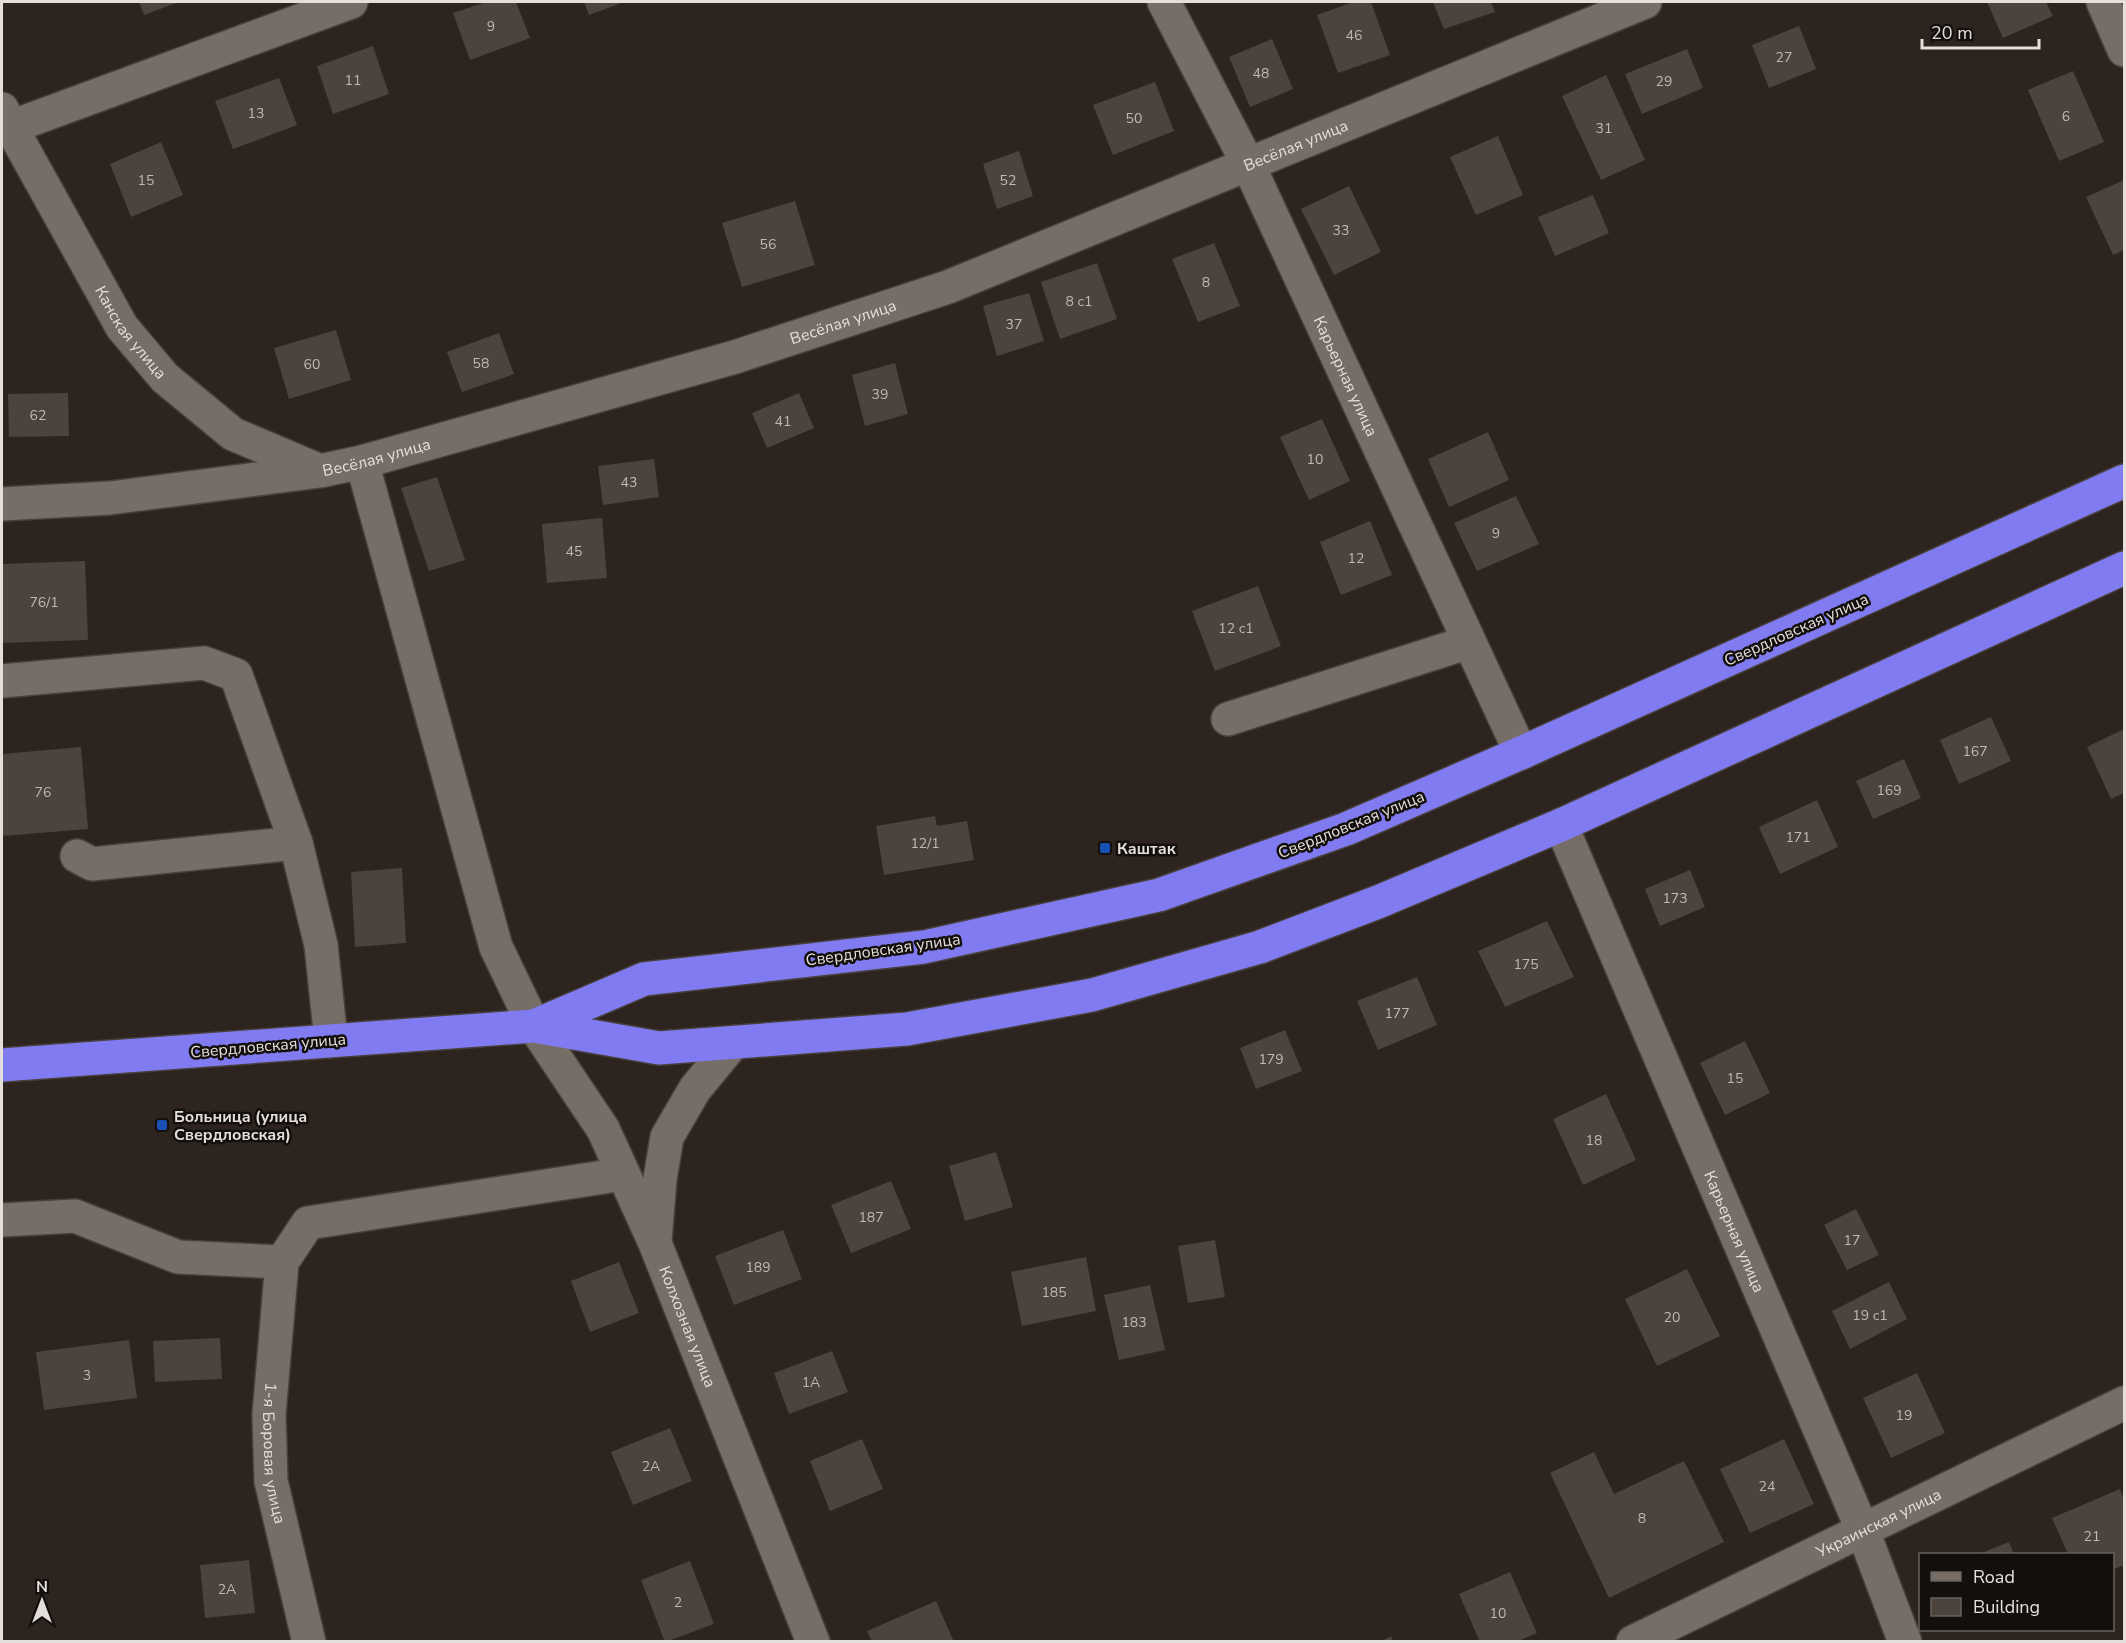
<svg xmlns="http://www.w3.org/2000/svg" width="2126" height="1643" font-family="'Nunito Sans',sans-serif">
<style>
.building{fill:#4d433d}
.lines{fill:none;stroke-linecap:round;stroke-linejoin:round}
.minor-casing{stroke:#47403c;stroke-width:36}
.highway-casing{stroke:#47403c;stroke-width:36}
.minor{stroke:#776d67;stroke-width:33}
.highway{stroke:#817bf2;stroke-width:33}
.transit-dot{fill:#1a4fb4;stroke:#130f0c;stroke-width:2}
.labels{text-anchor:middle;stroke-width:5;stroke-linejoin:round;paint-order:stroke}
.number-label{font-size:14px;fill:#bfb8b4}
.street-label{font-size:16px;fill:#e5dfdc;stroke:#130f0c}
.poi-label{font-size:16px;font-weight:bold;fill:#e5dfdc;stroke:#130f0c;text-anchor:start}
</style>
<rect width="100%" height="100%" fill="#2d241f"/>
<path class="building" d="M 139,2 L 179,2 L 144,15 Z
M 486,2 L 516,2 L 530,38 L 470,60 L 453,13 Z
M 584,2 L 624,2 L 589,15 Z
M 1353,2 L 1371,2 L 1390,55 L 1338,73 L 1317,15 Z
M 1433,2 L 1491,2 L 1495,12 L 1444,29 Z
M 1987,2 L 2046,2 L 2053,16 L 2003,38 Z
M 1799,26 L 1816,69 L 1769,88 L 1752,45 Z
M 1272,39 L 1293,89 L 1250,107 L 1229,57 Z
M 373,46 L 389,94 L 333,114 L 317,66 Z
M 1687,49 L 1703,88 L 1642,114 L 1625,74 Z
M 2073,71 L 2104,142 L 2059,161 L 2028,90 Z
M 1606,75 L 1645,160 L 1601,180 L 1562,96 Z
M 279,78 L 297,125 L 233,149 L 215,101 Z
M 1155,82 L 1174,131 L 1113,155 L 1093,105 Z
M 1498,136 L 1523,195 L 1476,215 L 1450,157 Z
M 161,142 L 183,195 L 131,217 L 110,164 Z
M 1019,151 L 1033,196 L 997,209 L 983,164 Z
M 2124,180 L 2124,250 L 2113,255 L 2086,197 Z
M 1349,186 L 1381,252 L 1334,275 L 1301,209 Z
M 1593,195 L 1609,233 L 1555,256 L 1538,217 Z
M 795,201 L 815,265 L 742,287 L 722,223 Z
M 1214,243 L 1240,306 L 1198,322 L 1172,259 Z
M 1097,263 L 1117,319 L 1060,339 L 1041,282 Z
M 1029,293 L 1044,341 L 997,356 L 983,306 Z
M 336,330 L 351,380 L 289,399 L 274,348 Z
M 499,333 L 514,374 L 462,392 L 447,352 Z
M 895,363 L 908,414 L 865,426 L 852,375 Z
M 68,393 L 69,436 L 9,437 L 8,394 Z
M 799,393 L 814,428 L 767,448 L 752,413 Z
M 1322,419 L 1350,481 L 1309,500 L 1280,437 Z
M 1488,432 L 1509,480 L 1449,507 L 1428,459 Z
M 654,459 L 659,497 L 603,505 L 598,466 Z
M 437,477 L 465,560 L 429,571 L 401,488 Z
M 1516,496 L 1539,544 L 1477,571 L 1454,523 Z
M 602,518 L 607,578 L 547,583 L 542,524 Z
M 1370,521 L 1392,575 L 1341,595 L 1320,542 Z
M 85,561 L 88,640 L 2,643 L 2,564 Z
M 1258,586 L 1281,646 L 1215,671 L 1192,611 Z
M 1991,717 L 2011,761 L 1959,784 L 1940,740 Z
M 2124,729 L 2124,793 L 2111,799 L 2087,747 Z
M 81,747 L 88,829 L 2,836 L 2,754 Z
M 1904,759 L 1921,798 L 1873,819 L 1856,781 Z
M 1817,800 L 1838,847 L 1780,874 L 1759,827 Z
M 935,816 L 937,826 L 967,821 L 974,860 L 884,875 L 876,826 Z
M 402,868 L 406,943 L 355,947 L 351,872 Z
M 1690,870 L 1705,907 L 1660,926 L 1645,889 Z
M 1547,921 L 1574,977 L 1505,1007 L 1478,951 Z
M 1417,977 L 1437,1025 L 1378,1050 L 1357,1001 Z
M 1285,1030 L 1302,1071 L 1256,1089 L 1240,1048 Z
M 1745,1041 L 1770,1093 L 1725,1115 L 1700,1063 Z
M 1606,1094 L 1636,1160 L 1583,1185 L 1553,1119 Z
M 996,1152 L 1013,1207 L 965,1221 L 949,1166 Z
M 891,1181 L 911,1229 L 851,1253 L 831,1205 Z
M 1856,1209 L 1879,1255 L 1847,1270 L 1824,1225 Z
M 783,1230 L 802,1279 L 734,1305 L 715,1256 Z
M 1215,1240 L 1225,1297 L 1188,1303 L 1178,1246 Z
M 1086,1257 L 1096,1311 L 1022,1326 L 1011,1272 Z
M 619,1262 L 639,1313 L 590,1332 L 571,1281 Z
M 1687,1269 L 1720,1336 L 1657,1366 L 1625,1299 Z
M 1889,1282 L 1907,1319 L 1850,1349 L 1832,1311 Z
M 1150,1285 L 1165,1350 L 1119,1360 L 1104,1295 Z
M 220,1338 L 222,1379 L 155,1382 L 153,1341 Z
M 129,1340 L 137,1398 L 44,1410 L 36,1352 Z
M 832,1351 L 848,1392 L 789,1414 L 774,1373 Z
M 1917,1373 L 1945,1433 L 1891,1458 L 1863,1398 Z
M 670,1428 L 692,1481 L 633,1505 L 611,1452 Z
M 862,1439 L 883,1489 L 830,1511 L 810,1461 Z
M 1784,1439 L 1814,1504 L 1750,1533 L 1720,1469 Z
M 1594,1452 L 1614,1494 L 1684,1461 L 1724,1542 L 1609,1598 L 1550,1473 Z
M 2120,1489 L 2124,1500 L 2124,1565 L 2112,1570 L 2112,1554 L 2068,1554 L 2052,1518 Z
M 2009,1542 L 2014,1554 L 1979,1554 Z
M 249,1560 L 255,1613 L 205,1618 L 200,1565 Z
M 690,1561 L 714,1624 L 665,1642 L 641,1580 Z
M 1510,1572 L 1537,1633 L 1516,1642 L 1480,1642 L 1459,1594 Z
M 936,1601 L 954,1642 L 872,1642 L 867,1631 Z
M 1391,1636 L 1393,1642 L 1380,1642 Z"/>
<g class="lines">
<defs>
<g id="minor">
<path id="s1" d="M 1164,2 L 1248,164 L 1521,753"/>
<path d="M 2103,2 L 2124,50"/>
<path d="M 2,109 L 11,127 L 351,2"/>
<path id="s2" d="M 11,127 L 122,327 L 165,378 L 233,434 L 318,470"/>
<path id="s3" d="M 362,462 L 496,947 L 534,1026 L 603,1129 L 655,1243 L 813,1642"/>
<path id="s4" d="M 2,504 L 110,498 L 320,471 L 362,462 L 735,357 L 948,287 L 1645,2"/>
<path d="M 2,681 L 204,663 L 236,675 L 296,843 L 321,945 L 331,1040"/>
<path d="M 1228,719 L 1469,642"/>
<path id="s5" d="M 1561,825 L 1863,1531 L 1905,1642"/>
<path d="M 77,856 L 92,864 L 296,843"/>
<path d="M 2,1220 L 75,1216 L 178,1257 L 282,1262 L 308,1223 L 623,1174"/>
<path d="M 655,1241 L 660,1179 L 667,1137 L 695,1089 L 733,1043"/>
<path id="s6" d="M 282,1262 L 269,1415 L 271,1481 L 309,1642"/>
<path id="s7" d="M 1633,1642 L 2124,1403"/>
</g>
<path id="highway" d="M 534,1026 L 644,979 L 924,947 L 1159,895 L 1346,829 L 1521,753 L 2124,481
M 2,1065 L 534,1026 L 659,1048 L 907,1029 L 1092,995 L 1260,947 L 1378,902 L 1561,825 L 2124,568"/>
</defs>
<use href="#minor" class="minor-casing"/>
<use href="#highway" class="highway-casing"/>
<use href="#minor" class="minor"/>
<use href="#highway" class="highway"/>
</g>
<g class="transit-dot">
<rect x="1099" y="842" width="12" height="12" rx="3"/>
<rect x="156" y="1119" width="12" height="12" rx="3"/>
</g>
<g class="labels">
<g class="number-label">
<text x="491" y="31">9</text>
<text x="1354" y="40">46</text>
<text x="1784" y="62">27</text>
<text x="1261" y="78">48</text>
<text x="353" y="85">11</text>
<text x="1664" y="86">29</text>
<text x="256" y="118">13</text>
<text x="2066" y="121">6</text>
<text x="1134" y="123">50</text>
<text x="1604" y="133">31</text>
<text x="146" y="185">15</text>
<text x="1008" y="185">52</text>
<text x="1341" y="235">33</text>
<text x="768" y="249">56</text>
<text x="1206" y="287">8</text>
<text x="1079" y="306">8 с1</text>
<text x="1014" y="329">37</text>
<text x="481" y="368">58</text>
<text x="312" y="369">60</text>
<text x="880" y="399">39</text>
<text x="38" y="420">62</text>
<text x="783" y="426">41</text>
<text x="1315" y="464">10</text>
<text x="629" y="487">43</text>
<text x="1496" y="538">9</text>
<text x="574" y="556">45</text>
<text x="1356" y="563">12</text>
<text x="44" y="607">76/1</text>
<text x="1236" y="633">12 с1</text>
<text x="1975" y="756">167</text>
<text x="1889" y="795">169</text>
<text x="43" y="797">76</text>
<text x="1798" y="842">171</text>
<text x="925" y="848">12/1</text>
<text x="1675" y="903">173</text>
<text x="1526" y="969">175</text>
<text x="1397" y="1018">177</text>
<text x="1271" y="1064">179</text>
<text x="1735" y="1083">15</text>
<text x="1594" y="1145">18</text>
<text x="871" y="1222">187</text>
<text x="1852" y="1245">17</text>
<text x="758" y="1272">189</text>
<text x="1054" y="1297">185</text>
<text x="1870" y="1320">19 с1</text>
<text x="1672" y="1322">20</text>
<text x="1134" y="1327">183</text>
<text x="87" y="1380">3</text>
<text x="811" y="1387">1А</text>
<text x="1904" y="1420">19</text>
<text x="651" y="1471">2А</text>
<text x="1767" y="1491">24</text>
<text x="1642" y="1523">8</text>
<text x="2092" y="1541">21</text>
<text x="227" y="1594">2А</text>
<text x="678" y="1607">2</text>
<text x="1498" y="1618">10</text>
</g>
<g class="street-label">
<text dy="6" stroke="none"><textPath href="#s4" startOffset="1350">Весёлая улица</textPath></text>
<text dy="6" stroke="none"><textPath href="#s4" startOffset="864">Весёлая улица</textPath></text>
<text dy="6" stroke="none"><textPath href="#s2" startOffset="238">Канская улица</textPath></text>
<text dy="6" stroke="none"><textPath href="#s1" startOffset="416">Карьерная улица</textPath></text>
<text dy="6" stroke="none"><textPath href="#s4" startOffset="378">Весёлая улица</textPath></text>
<text transform="translate(1796 629) rotate(-24)" y="6">Свердловская улица</text>
<text transform="translate(1351 824) rotate(-22)" y="6">Свердловская улица</text>
<text transform="translate(883 949) rotate(-8)" y="6">Свердловская улица</text>
<text transform="translate(268 1045) rotate(-5)" y="6">Свердловская улица</text>
<text dy="6" stroke="none"><textPath href="#s5" startOffset="442">Карьерная улица</textPath></text>
<text dy="6" stroke="none"><textPath href="#s3" startOffset="930">Колхозная улица</textPath></text>
<text dy="6" stroke="none"><textPath href="#s6" startOffset="192">1-я Боровая улица</textPath></text>
<text dy="6" stroke="none"><textPath href="#s7" startOffset="273">Украинская улица</textPath></text>
</g>
<g class="poi-label">
<text x="1117" y="854">Каштак</text>
<text x="174" y="1122">Больница (улица<tspan x="174" dy="18">Свердловская)</tspan></text>
</g>
</g>
<rect width="2126" height="1643" fill="none" stroke="#e5dfdc" stroke-width="6"/>
<rect x="1919" y="1553" width="195" height="78" fill="#130f0c" stroke="#67625f" stroke-width="1.5"/>
<rect x="1931" y="1572" width="30" height="9" fill="#776d67" stroke="#67625f" stroke-width="1.5"/>
<text x="1973" y="1583" font-size="18" fill="#e5dfdc">Road</text>
<rect x="1931" y="1598" width="30" height="18" fill="#4d433d" stroke="#67625f" stroke-width="1.5"/>
<text x="1973" y="1613" font-size="18" fill="#e5dfdc">Building</text>
<g transform="translate(42 1601)" stroke="#130f0c" stroke-width="4.5" paint-order="stroke">
<path d="M0-4.5L10 22L0 15L-10 22Z" fill="#e5dfdc"/>
<text y="-9" font-size="16" font-weight="bold" text-anchor="middle" fill="#e5dfdc">N</text>
</g>
<path d="M1922 39v9h117v-9" fill="none" stroke="#e5dfdc" stroke-width="3"/>
<text x="1931" y="39" font-size="18" fill="#e5dfdc" stroke="#130f0c" stroke-width="4.5" paint-order="stroke">20 m</text>
</svg>
